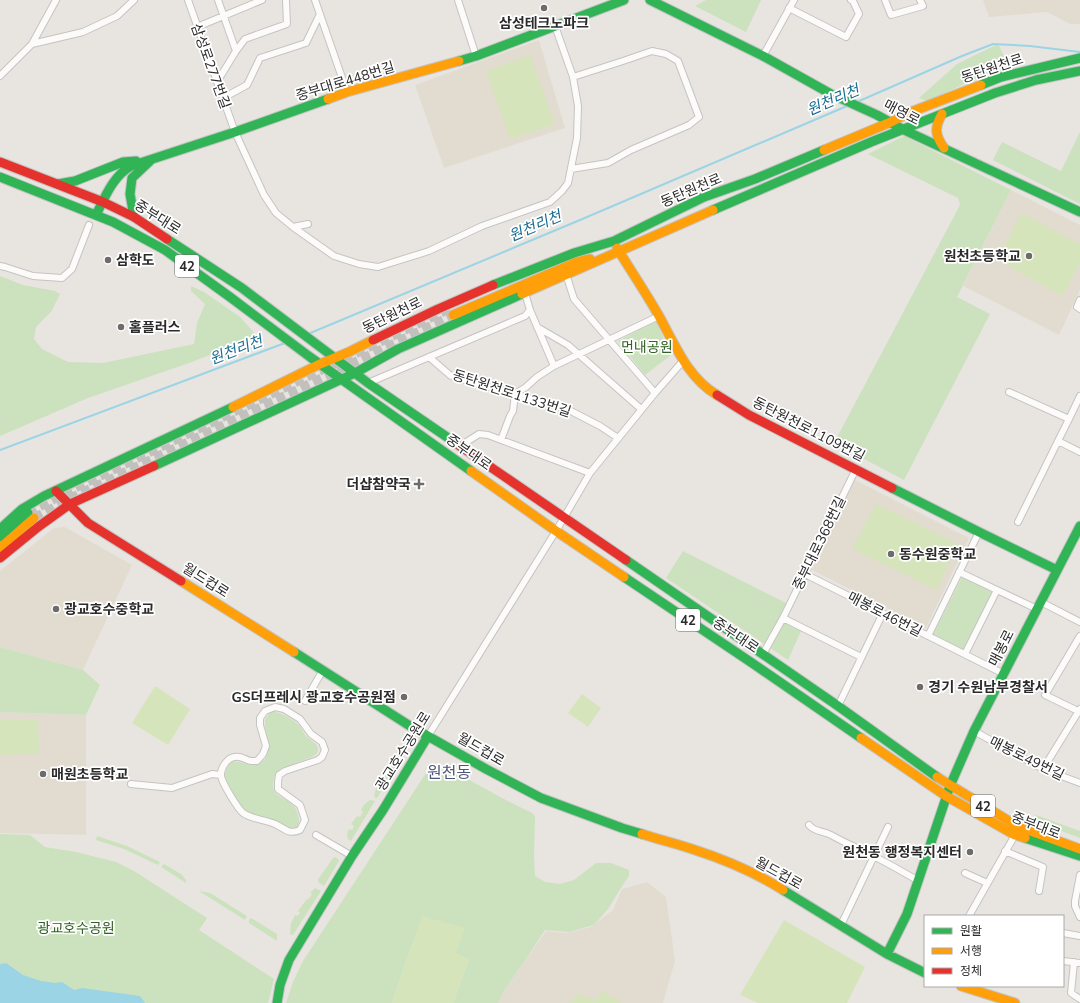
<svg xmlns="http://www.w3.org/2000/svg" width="1080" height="1003" font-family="'Nunito Sans','Noto Sans KR',sans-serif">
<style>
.education{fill:#e2dcd0}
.green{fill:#cce1bd}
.pitch{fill:#d6e4bb}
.water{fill:#9bd4e4}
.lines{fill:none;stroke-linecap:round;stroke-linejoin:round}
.stream{stroke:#9bd4e4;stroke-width:2}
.secondary-tunnel{stroke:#c2c0bd;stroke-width:9;stroke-dasharray:9 4.5;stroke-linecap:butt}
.street-casing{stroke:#c4c4c3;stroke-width:8}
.fast-casing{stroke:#c4c4c3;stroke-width:11}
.slow-casing{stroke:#c4c4c3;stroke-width:11}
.jam-casing{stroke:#c4c4c3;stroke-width:11}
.street{stroke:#fcfbfa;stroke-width:6}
.fast{stroke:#30b455;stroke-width:9}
.slow{stroke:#ff9f0a;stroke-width:9}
.jam{stroke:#e5322d;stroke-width:9}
.poi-dot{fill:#6d6c6b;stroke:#fff;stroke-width:1.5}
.labels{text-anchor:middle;stroke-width:3.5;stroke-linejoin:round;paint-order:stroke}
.shield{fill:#fff;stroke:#6b6b6b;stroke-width:1}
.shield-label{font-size:13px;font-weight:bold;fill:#2b2b2b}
.poi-label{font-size:14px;font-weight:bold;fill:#2b2b2b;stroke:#fff;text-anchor:start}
.street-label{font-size:14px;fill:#2b2b2b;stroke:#fff}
.park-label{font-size:14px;fill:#306220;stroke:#fff}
.water-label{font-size:15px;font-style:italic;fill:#186c91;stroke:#fff}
.quarter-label{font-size:16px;fill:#4f5778;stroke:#fff}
</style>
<rect width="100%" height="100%" fill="#e8e5e1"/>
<path class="education" d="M 983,0 L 1080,0 L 1080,24 L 1070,24 L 1047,12 L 989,17 Z
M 539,40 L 565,128 L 444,168 L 415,85 Z
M 1011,190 L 1080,225 L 1080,290 L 1059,335 L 963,286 Z
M 855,480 L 969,538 L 926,628 L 812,570 Z
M 65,527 L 132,565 L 83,670 L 0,647 L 0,571 L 54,528 Z
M 0,712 L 86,715 L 86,835 L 0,833 Z
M 647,882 L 666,897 L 675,961 L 663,1003 L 497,1003 L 503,992 L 546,931 L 566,933 L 591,927 L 613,910 L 622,889 Z"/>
<path class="green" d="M 706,0 L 761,0 L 746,32 L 695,6 Z
M 998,44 L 1008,64 L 927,101 L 919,98 L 957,64 Z
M 1080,132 L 1080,204 L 993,160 L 1002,142 L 1061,171 Z
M 904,136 L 1011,190 L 957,297 L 990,314 L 904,480 L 834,443 L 960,205 L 958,198 L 868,154 Z
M 0,276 L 23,285 L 55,291 L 60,294 L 51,312 L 36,327 L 34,339 L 42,349 L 68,362 L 103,363 L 194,344 L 197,323 L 205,304 L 191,291 L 191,286 L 204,292 L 240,317 L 257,336 L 240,343 L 189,363 L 88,398 L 0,436 Z
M 656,321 L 671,355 L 645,375 L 618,341 Z
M 683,551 L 786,603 L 778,620 L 801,631 L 788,660 L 666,578 Z
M 962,577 L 992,592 L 963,650 L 933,635 Z
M 0,647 L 83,670 L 100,685 L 86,715 L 0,712 Z
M 273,711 C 282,713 292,719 299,725 C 302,728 303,733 306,736 C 310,740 319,744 318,750 C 318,754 315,755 312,757 L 281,769 C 277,771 275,774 274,779 C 269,798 285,796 294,806 C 296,809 297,812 298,815 C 299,820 300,823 297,827 L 291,829 L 250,814 L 240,805 L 224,776 L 226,770 L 231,762 C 239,760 245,765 253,765 C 256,765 258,764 261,762 C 275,755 264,732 265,720 C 267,716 269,713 273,711 Z
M 400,752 L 404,754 L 377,798 L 374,797 L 376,787 L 378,788 L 381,784 L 379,782 L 386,770 L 388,771 L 392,766 L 390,764 L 398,753 Z
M 444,766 L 502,798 L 532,813 L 535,816 L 534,857 L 535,876 L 545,882 L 560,884 L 574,880 L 596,863 L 611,863 L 629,870 L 629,876 L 624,883 L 608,909 L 594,925 L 569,932 L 545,930 L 524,962 L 503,992 L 498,1003 L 453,1003 L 469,959 L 456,954 L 423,916 L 405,964 L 392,1003 L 286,1003 L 293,982 L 303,961 L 428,770 Z
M 371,800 L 375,801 L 351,841 L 348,839 C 347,835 347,832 349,829 L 352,830 L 354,826 L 351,824 L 357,816 L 360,817 L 363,812 L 361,810 C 363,806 366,801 371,800 Z
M 1036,815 L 1080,831 L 1080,838 L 1035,821 L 1033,820 Z
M 0,834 L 30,835 L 45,847 L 76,852 L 116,862 L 134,871 L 207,918 L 199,930 L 274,979 L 268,1003 L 0,1003 Z
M 97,836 L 127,846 L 160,862 L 158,865 L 124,849 L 96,840 Z
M 335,857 L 338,859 L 339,861 L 324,886 L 319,883 L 318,880 L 319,878 L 333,858 Z
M 164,864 L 181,874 L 186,880 L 186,883 L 161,867 Z
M 315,888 L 321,891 L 293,935 L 290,934 L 291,923 L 295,915 L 298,916 L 300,913 L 298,911 L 307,899 L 309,899 L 312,894 L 310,893 Z
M 199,891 L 210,893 L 247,916 L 245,920 Z
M 251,918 L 277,934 L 277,941 L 249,923 L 249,920 Z"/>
<path class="pitch" d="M 530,55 L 555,124 L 510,139 L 486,71 Z
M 1021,213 L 1080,244 L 1080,264 L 1062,296 L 998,260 Z
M 876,504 L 958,544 L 937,590 L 852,549 Z
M 155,686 L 190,709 L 168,745 L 132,723 Z
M 582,694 L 601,708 L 588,727 L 568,713 Z
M 0,720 L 38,720 L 39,754 L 0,755 Z
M 422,916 L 465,928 L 456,953 L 469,959 L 453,1003 L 392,1003 L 405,964 Z
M 784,920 L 865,967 L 847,1003 L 758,1003 L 740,995 Z
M 602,991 L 622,1003 L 569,1003 L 577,994 L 595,1000 Z"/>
<path class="water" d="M 6,963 L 23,975 L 41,981 L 55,983 L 62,982 L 74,990 L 82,988 L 140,996 L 145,1003 L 0,1003 L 0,964 Z"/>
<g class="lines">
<path class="stream" d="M 857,102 L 962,56 L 993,44 L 1030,46 L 1080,52
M 308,334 L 580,220 L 847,106
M 0,450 L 285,343"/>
<path class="secondary-tunnel" d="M 28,513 L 71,490 L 449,309
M 34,518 L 75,496 L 453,315"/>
<defs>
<path id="street" d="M 188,0 L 235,132 L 264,195 L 276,213 L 293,227 L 308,224
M 218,0 L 236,51
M 315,0 L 347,92
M 458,0 L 476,56
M 885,0 L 891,15 L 923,6 L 920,0
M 789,8 L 846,37 L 859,14 L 853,1 L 851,0
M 197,27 L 262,0
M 32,44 L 56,0
M 763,56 L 794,0
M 0,76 L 32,44 L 83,32 L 117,16 L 134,0
M 217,82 L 236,51 L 245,39 L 287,24 L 286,0
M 223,98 L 247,85 L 260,58 L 306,43 L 320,14
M 571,169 L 608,163 L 631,150 L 689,125 L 699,117 L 678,61 L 666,54 L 652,51 L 623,61 L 573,77
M 293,227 L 334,256 L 359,264 L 378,267 L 429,251 L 482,226 L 550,202 L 562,191 L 568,183 L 577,138 L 578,106 L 573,77 L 555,26
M 0,266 L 5,267 L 33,276 L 62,278 L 72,269 L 89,225
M 566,274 L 574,299 L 655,393
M 525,293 L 530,310 L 554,366
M 1080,300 L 1077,307 L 1080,309
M 537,327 L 568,345 L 641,409
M 429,357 L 451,376 L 567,409 L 600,426 L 618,438
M 368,383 L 525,316 L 530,310
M 1009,392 L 1069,419 L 1058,441
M 1069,419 L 1080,396
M 501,440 L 510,416 L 513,411 L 515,394 L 526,387 L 537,377 L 554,366 L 659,316
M 460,446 L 479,434 L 488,435 L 590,473
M 1018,522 L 1058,441 L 1080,452
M 959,572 L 1037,609
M 805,574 L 1004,674
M 1041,602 L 1080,622
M 783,618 L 861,657
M 928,636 L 979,532
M 763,654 L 783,618 L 856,469
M 965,654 L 997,590
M 305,701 L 323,670
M 838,706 L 883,613
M 275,707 L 284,709 L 300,719 L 311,734 L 322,742 L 325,750 L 322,757 L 318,760 L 285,771 L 279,775 L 278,782 L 278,789 L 300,805 L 305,820 L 300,830 C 288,835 286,829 275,824 C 264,819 253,820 243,813 C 238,809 222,783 221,776 C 220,769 227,758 234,757 C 242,755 244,760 251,761 C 253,761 255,761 257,761 L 263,754 L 266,746 L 260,725 L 260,718 L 265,711 Z
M 1078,711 L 1045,695 L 1080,636
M 974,731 L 1043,769 L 1080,783
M 428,736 L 556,531 L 590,473 L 655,393 L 683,361
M 1043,769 L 1080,709
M 131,784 L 172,788 L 212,774 L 221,775
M 809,825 C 814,832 824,831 831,835 C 845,843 860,849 875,857 C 890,864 904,873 919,881
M 316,835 L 352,856
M 1005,851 L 1043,867 L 1039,891
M 965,873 L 987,883
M 1080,875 L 1075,901 L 1075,906 L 1080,917
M 971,916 L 969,916 L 1015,835
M 841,925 L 888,827
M 1063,933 L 1080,936
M 1063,961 L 1080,963
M 1074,962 L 1071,993 L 1080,999"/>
<path id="fast" d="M 650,0 L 763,56 L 831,94 L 877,115 L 904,130 L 1080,212
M 459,61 L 476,56 L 624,0
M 981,85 L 1001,77 L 1080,58
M 0,177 L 113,222 L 165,250 L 230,297 L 310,357 L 471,471
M 58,184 L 75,181 L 123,162 L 136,161
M 713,210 L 871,142 L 995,93 L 1036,80 L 1080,71
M 96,215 C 105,197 113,176 131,166 L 235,132 L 328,99
M 134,217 L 130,194 L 132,178 L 150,161
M 167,239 L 242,288 L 368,383 L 460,446
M 493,285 L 574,253 L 614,241 L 704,197 L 755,179 L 824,150
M 154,466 L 355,373 L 398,349 L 522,294
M 892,488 L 979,532 L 1057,570
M 0,529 L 22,509 L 44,496 L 233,407
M 0,537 L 28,513
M 626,560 L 838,706 L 937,777
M 624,577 L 755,665 L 861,738
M 294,652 L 410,726 L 486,769 L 541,798 L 622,828 L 642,834
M 1025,838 L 1080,856
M 783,890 L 887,954 L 925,973
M 887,954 L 907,914 L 950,786 L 974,731 L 1080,526
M 277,1003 L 280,985 L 289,960 L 352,856 L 383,810 L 428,736"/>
<path id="slow" d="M 328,99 L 347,92 L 459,61
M 942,114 C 934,128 935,135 944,148
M 824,150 L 891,122 L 911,112 L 981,85
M 617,248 C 631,271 646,293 659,316 C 675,345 688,378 717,395
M 522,294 L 713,210
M 453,315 L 577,262 L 590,259
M 233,407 L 320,364 L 349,352 L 373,340
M 471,471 L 556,531 L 624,577
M 0,548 L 34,518
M 181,581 L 294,652
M 861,738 L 946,796 L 1015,835 L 1025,838
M 937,777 L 1017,826 L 1080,849
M 642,834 C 660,840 678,844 695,850 C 726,860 756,873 783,890
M 961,986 L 1015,1003"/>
<path id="jam" d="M 0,162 L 103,202 L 134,217 L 167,239
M 373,340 L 438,309 L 493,285
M 717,395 L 749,415 L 892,488
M 460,446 L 626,560
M 56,491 L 88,523 L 181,581
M 0,558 L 38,527 L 70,504 L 154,466"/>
</defs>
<use href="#street" class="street-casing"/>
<use href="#fast" class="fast-casing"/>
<use href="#slow" class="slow-casing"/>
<use href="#jam" class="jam-casing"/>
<use href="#street" class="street"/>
<use href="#fast" class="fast"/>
<use href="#slow" class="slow"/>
<use href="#jam" class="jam"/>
</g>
<g class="poi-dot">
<circle cx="544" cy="8" r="4"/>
<circle cx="1029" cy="256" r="4"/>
<circle cx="108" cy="260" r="4"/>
<circle cx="121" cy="327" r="4"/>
<path d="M417 478h4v4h4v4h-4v4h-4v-4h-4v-4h4z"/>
<circle cx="891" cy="554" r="4"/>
<circle cx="56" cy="609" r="4"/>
<circle cx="920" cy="687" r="4"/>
<circle cx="404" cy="697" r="4"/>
<circle cx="43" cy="774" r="4"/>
<circle cx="970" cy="852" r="4"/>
</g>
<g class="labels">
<g class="shield">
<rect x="175" y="255" width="24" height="22" rx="3"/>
<rect x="676" y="609" width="24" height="22" rx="3"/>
<rect x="971" y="795" width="24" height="22" rx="3"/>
</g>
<g class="shield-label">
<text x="187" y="271">42</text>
<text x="688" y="625">42</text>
<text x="983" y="811">42</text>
</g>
<g class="poi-label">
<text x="544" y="28" text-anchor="middle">삼성테크노파크</text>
<text x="1021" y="261" text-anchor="end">원천초등학교</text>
<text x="116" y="265">삼학도</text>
<text x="129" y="332">홈플러스</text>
<text x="411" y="489" text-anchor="end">더샵참약국</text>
<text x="899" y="559">동수원중학교</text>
<text x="64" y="614">광교호수중학교</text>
<text x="928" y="692">경기 수원남부경찰서</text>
<text x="396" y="702" text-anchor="end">GS더프레시 광교호수공원점</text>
<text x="51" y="779">매원초등학교</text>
<text x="962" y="857" text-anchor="end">원천동 행정복지센터</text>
</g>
<g class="street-label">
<text transform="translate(211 66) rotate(70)" y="5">삼성로277번길</text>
<text transform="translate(992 68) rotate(-18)" y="5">동탄원천로</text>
<text transform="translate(345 81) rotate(-17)" y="5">중부대로448번길</text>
<text transform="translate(902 112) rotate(27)" y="5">매영로</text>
<text transform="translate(691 190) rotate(-23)" y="5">동탄원천로</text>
<text transform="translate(158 217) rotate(32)" y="5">중부대로</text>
<text transform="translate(392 315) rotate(-26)" y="5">동탄원천로</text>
<text transform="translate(512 393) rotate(18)" y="5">동탄원천로1133번길</text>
<text transform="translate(809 429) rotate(27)" y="5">동탄원천로1109번길</text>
<text transform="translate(469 452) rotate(35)" y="5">중부대로</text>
<text transform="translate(819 543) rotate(-64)" y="5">중부대로368번길</text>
<text transform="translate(206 580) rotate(32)" y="5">월드컵로</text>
<text transform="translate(885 614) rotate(27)" y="5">매봉로46번길</text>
<text transform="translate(736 635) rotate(34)" y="5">중부대로</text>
<text transform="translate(1001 648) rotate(-63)" y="5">매봉로</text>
<text transform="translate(481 749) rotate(30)" y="5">월드컵로</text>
<text transform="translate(403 751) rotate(-58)" y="5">광교호수공원로</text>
<text transform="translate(1027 758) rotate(26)" y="5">매봉로49번길</text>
<text transform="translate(1036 825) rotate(21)" y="5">중부대로</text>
<text transform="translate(779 873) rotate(29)" y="5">월드컵로</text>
</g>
<g class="park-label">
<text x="647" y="352">먼내공원</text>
<text x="76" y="933">광교호수공원</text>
</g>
<g class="water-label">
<text transform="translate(833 100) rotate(-23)" y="5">원천리천</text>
<text transform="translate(535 226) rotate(-23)" y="5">원천리천</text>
<text transform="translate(236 350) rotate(-21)" y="5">원천리천</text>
</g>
<g class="quarter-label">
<text x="449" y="778">원천동</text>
</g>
</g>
<rect x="924" y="915" width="140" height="72" fill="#ffffff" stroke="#aaaaaa"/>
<rect x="932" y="928" width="20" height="6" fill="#30b455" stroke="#aaaaaa"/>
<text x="960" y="935" font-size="12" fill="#2b2b2b">원활</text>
<rect x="932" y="948" width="20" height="6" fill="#ff9f0a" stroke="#aaaaaa"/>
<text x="960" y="955" font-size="12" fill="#2b2b2b">서행</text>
<rect x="932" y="968" width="20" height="6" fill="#e5322d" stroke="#aaaaaa"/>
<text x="960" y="975" font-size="12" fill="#2b2b2b">정체</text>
</svg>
